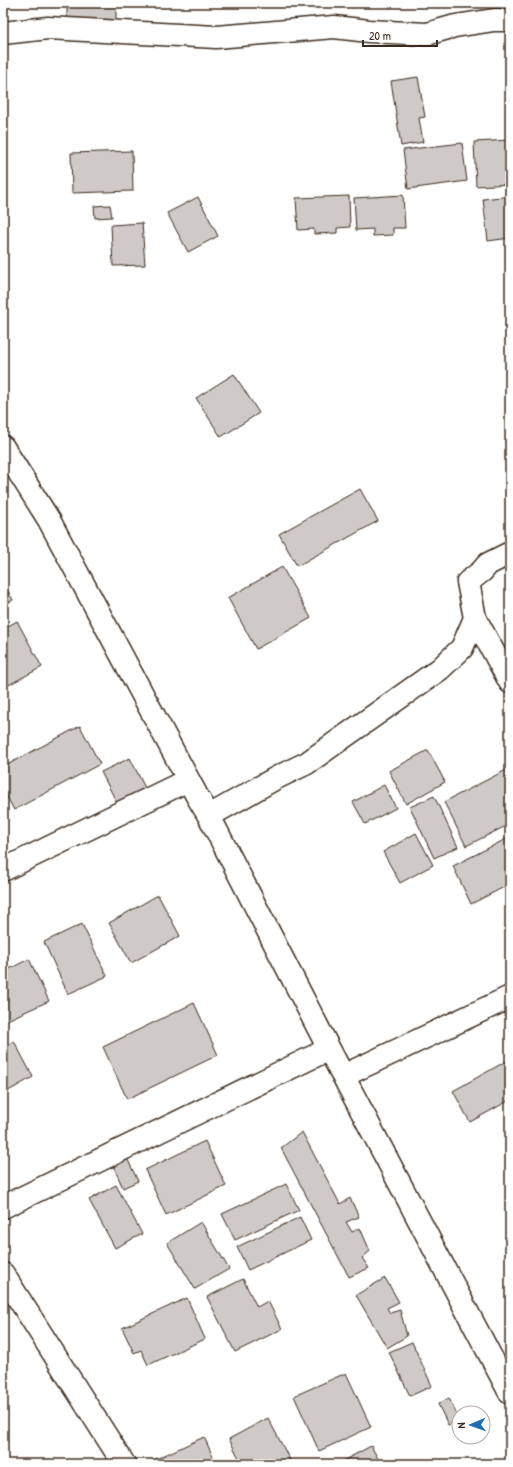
<svg xmlns="http://www.w3.org/2000/svg" width="513" height="1467" font-family="'Patrick Hand',sans-serif">
<style>
.building{fill:#cfcac7;stroke:#3b2a1e}
.lines{fill:none;stroke-linecap:round;stroke-linejoin:round}
.minor-casing{stroke:#3b2a1e;stroke-width:25}
.minor{stroke:#fff;stroke-width:22}
</style>
<rect width="100%" height="100%" fill="#fff"/>
<filter id="ink" filterUnits="userSpaceOnUse"><feTurbulence type="fractalNoise" baseFrequency=".025" numOctaves="2"/><feDisplacementMap in="SourceGraphic" scale="8" xChannelSelector="R" yChannelSelector="G"/><feConvolveMatrix kernelMatrix="1 2 1 2 8 2 1 2 1" color-interpolation-filters="sRGB"/></filter>
<g filter="url(#ink)">
<path class="building" d="M 67,4 L 116,4 L 116,26 L 67,26 Z
M 418,77 L 425,117 L 419,118 L 423,142 L 401,146 L 391,81 Z
M 510,140 L 510,184 L 476,186 L 474,142 Z
M 462,143 L 467,181 L 408,189 L 403,150 Z
M 132,151 L 133,191 L 72,193 L 71,153 Z
M 403,195 L 405,228 L 393,228 L 393,235 L 373,236 L 373,229 L 356,230 L 354,198 Z
M 349,196 L 350,227 L 337,228 L 337,233 L 314,234 L 314,229 L 298,230 L 296,198 Z
M 510,196 L 510,238 L 488,241 L 483,199 Z
M 198,197 L 218,236 L 188,252 L 167,213 Z
M 110,205 L 112,217 L 95,218 L 94,206 Z
M 142,223 L 145,265 L 113,266 L 111,225 Z
M 234,374 L 259,413 L 221,437 L 196,398 Z
M 360,489 L 378,521 L 297,566 L 279,534 Z
M 282,567 L 311,618 L 256,649 L 228,598 Z
M 3,582 L 13,600 L 3,605 Z
M 17,621 L 42,667 L 3,688 L 3,629 Z
M 80,726 L 100,764 L 14,810 L 3,789 L 3,767 Z
M 428,750 L 445,782 L 406,804 L 389,771 Z
M 130,758 L 145,788 L 117,803 L 101,772 Z
M 510,768 L 510,824 L 466,846 L 444,802 Z
M 384,785 L 396,808 L 365,824 L 353,802 Z
M 434,796 L 458,847 L 434,858 L 410,807 Z
M 416,833 L 433,865 L 400,883 L 383,852 Z
M 510,837 L 510,884 L 471,904 L 453,866 Z
M 158,895 L 180,936 L 131,963 L 109,923 Z
M 82,924 L 107,976 L 68,994 L 44,942 Z
M 29,959 L 49,1001 L 5,1021 L 3,1016 L 3,972 Z
M 194,1003 L 218,1055 L 127,1099 L 103,1047 Z
M 14,1041 L 33,1077 L 3,1094 L 3,1047 Z
M 510,1059 L 510,1100 L 470,1122 L 453,1091 Z
M 302,1132 L 340,1204 L 350,1198 L 359,1217 L 346,1222 L 352,1232 L 360,1228 L 370,1251 L 362,1258 L 369,1268 L 349,1277 L 281,1148 Z
M 205,1141 L 226,1186 L 166,1215 L 145,1170 Z
M 126,1156 L 138,1181 L 123,1188 L 112,1163 Z
M 286,1184 L 299,1210 L 235,1240 L 222,1214 Z
M 116,1185 L 142,1234 L 115,1248 L 89,1200 Z
M 300,1217 L 311,1240 L 248,1270 L 237,1247 Z
M 201,1222 L 229,1269 L 195,1289 L 167,1243 Z
M 385,1278 L 399,1302 L 387,1308 L 390,1313 L 400,1310 L 407,1336 L 387,1348 L 356,1295 Z
M 243,1279 L 257,1307 L 268,1301 L 282,1329 L 235,1352 L 207,1297 Z
M 187,1298 L 205,1339 L 148,1365 L 141,1350 L 134,1353 L 122,1328 Z
M 412,1342 L 432,1386 L 410,1396 L 389,1352 Z
M 346,1373 L 371,1427 L 319,1451 L 294,1396 Z
M 449,1398 L 459,1420 L 448,1425 L 438,1404 Z
M 268,1418 L 292,1464 L 242,1464 L 229,1439 Z
M 204,1437 L 214,1459 L 202,1464 L 145,1464 Z
M 371,1446 L 381,1464 L 337,1464 Z"/>
<g class="lines">
<defs>
<path id="minor" d="M 3,33 L 48,28 L 216,37 L 334,27 L 369,31 L 427,34 L 455,26 L 494,20 L 510,20
M 3,447 L 49,520 L 197,796 L 209,816 L 329,1049 L 510,1393
M 510,553 L 488,564 L 482,571 L 468,582 L 475,618 L 510,682
M 209,816 L 276,778 L 307,763 L 440,669 L 462,648 L 475,618
M 3,870 L 188,780
M 343,1076 L 510,997
M 3,1207 L 329,1049
M 3,1274 L 124,1464"/>
</defs>
<use href="#minor" class="minor-casing"/>
<use href="#minor" class="minor"/>
</g>
</g>
<rect width="513" height="1467" fill="none" stroke="#fff" stroke-width="16"/>
<rect x="8" y="8" width="497" height="1451" fill="none" stroke="#3b2a1e" stroke-width="1.5" filter="url(#ink)"/>
<g transform="translate(471 1425) rotate(268)"><circle r="19" fill="#ffffff" stroke="#b1aaa5"/>
<path d="M0-3L7 15L0 10L-7 15Z" fill="#1f6fb2"/>
<text y="-6" font-size="11" font-weight="bold" text-anchor="middle" fill="#3b2a1e">N</text>
</g>
<path d="M363 40v6h74v-6" fill="none" stroke="#3b2a1e" stroke-width="2"/>
<text x="369" y="40" font-size="12" fill="#3b2a1e" stroke="#ffffff" stroke-width="3" paint-order="stroke">20 m</text>
</svg>
